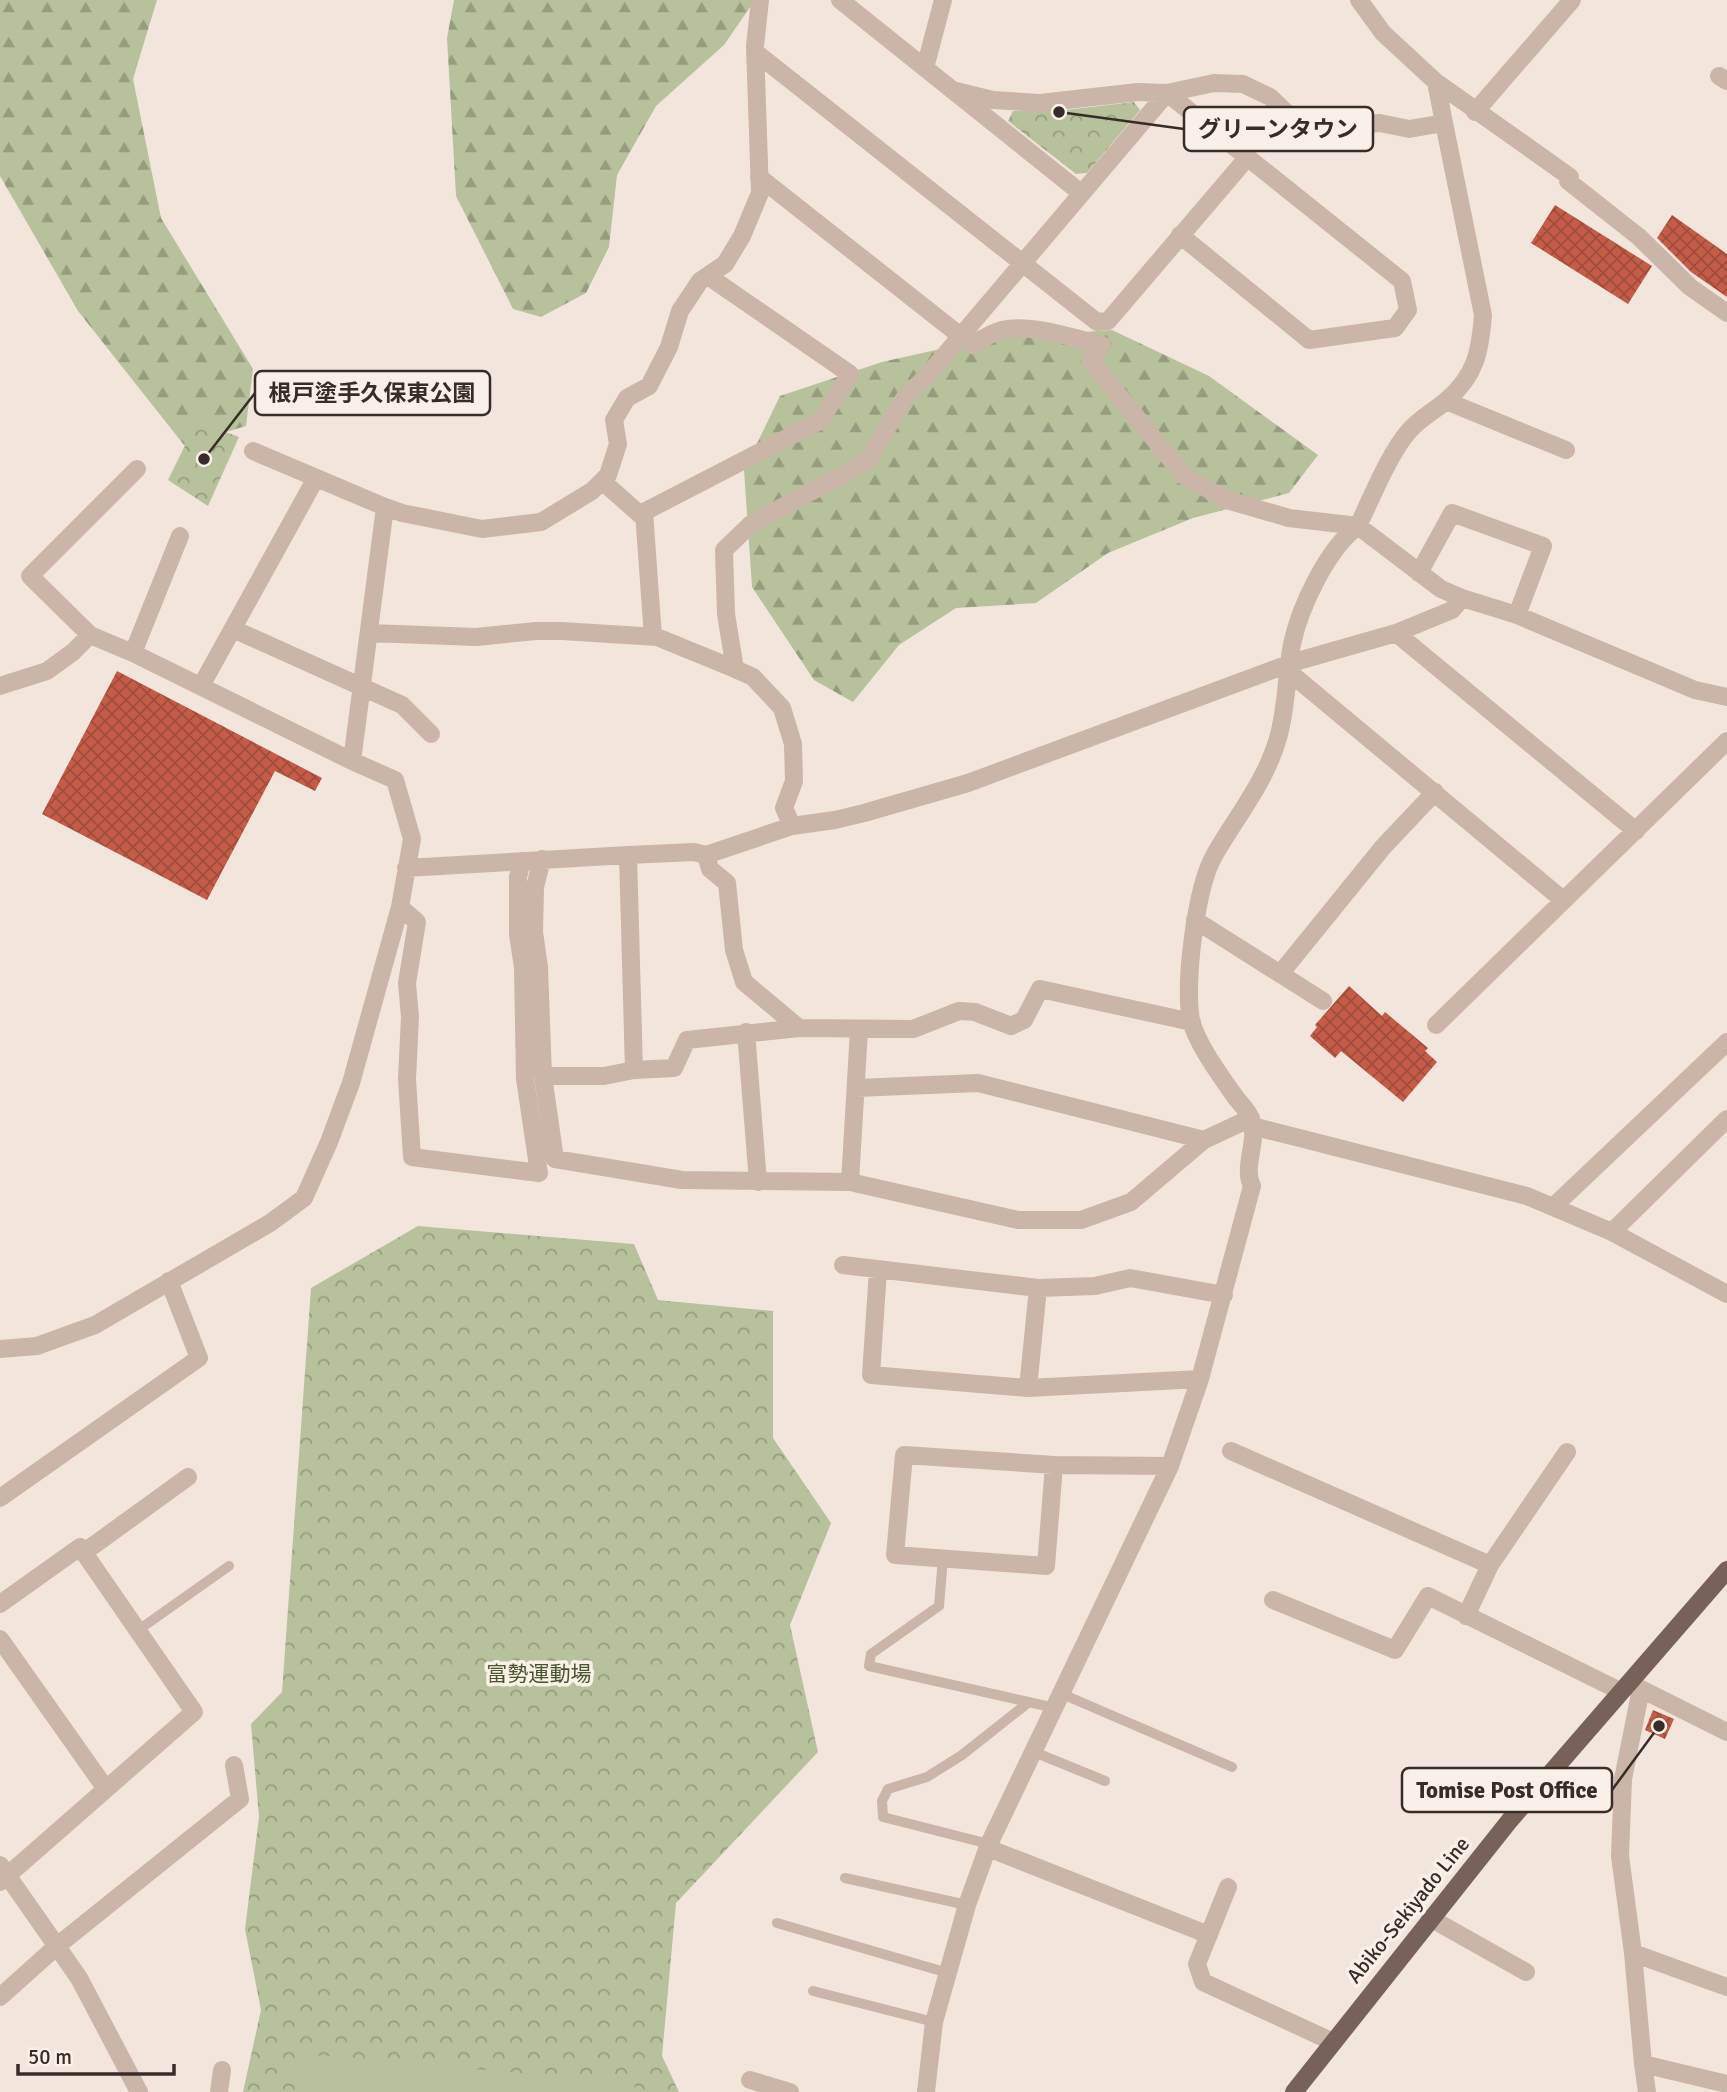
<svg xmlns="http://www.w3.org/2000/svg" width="1727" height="2092" font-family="Signika,'Noto Sans JP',sans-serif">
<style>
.forest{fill:url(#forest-firs)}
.park{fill:url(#park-crowns)}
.pitch{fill:#b7c19c}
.building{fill:url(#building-cross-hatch)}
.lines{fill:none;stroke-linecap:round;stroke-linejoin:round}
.lane{stroke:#cab5a8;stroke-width:10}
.street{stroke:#cab5a8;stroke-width:18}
.primary{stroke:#786159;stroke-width:18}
.labels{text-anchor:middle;stroke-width:7;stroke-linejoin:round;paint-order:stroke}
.park-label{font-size:21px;fill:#49552c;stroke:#f9f0e8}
.street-label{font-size:21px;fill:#372c28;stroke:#f9f0e8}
.leader{fill:none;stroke:#372c28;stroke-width:2.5}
.callout-dot{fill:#372c28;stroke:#f9f0e8;stroke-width:2.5}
.callout{fill:#f9f0e8;stroke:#372c28;stroke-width:2.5}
.callout-label{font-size:23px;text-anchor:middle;font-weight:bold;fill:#372c28}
</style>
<defs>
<pattern id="forest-firs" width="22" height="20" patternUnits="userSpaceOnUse" patternTransform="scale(1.75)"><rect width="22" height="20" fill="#b7c19c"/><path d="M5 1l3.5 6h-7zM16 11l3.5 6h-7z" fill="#969d7f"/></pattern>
<pattern id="park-crowns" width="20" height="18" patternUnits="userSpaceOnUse" patternTransform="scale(1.75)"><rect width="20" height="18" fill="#b7c19c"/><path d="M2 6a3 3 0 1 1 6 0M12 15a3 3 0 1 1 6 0" fill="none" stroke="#969d7f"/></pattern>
<pattern id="building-cross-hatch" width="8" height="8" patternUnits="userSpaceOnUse" patternTransform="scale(1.75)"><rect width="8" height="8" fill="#c45c47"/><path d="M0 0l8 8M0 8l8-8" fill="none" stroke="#a04c3b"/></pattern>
</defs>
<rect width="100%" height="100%" fill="#f2e6dc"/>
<path class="forest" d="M 0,0 L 157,0 L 133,79 L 161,218 L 253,369 L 246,426 L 184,445 L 78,311 L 0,176 Z
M 454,0 L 755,0 L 724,45 L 656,106 L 617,175 L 609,247 L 586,293 L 541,317 L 513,309 L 456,196 L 447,38 Z
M 1112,330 L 1209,376 L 1318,455 L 1289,493 L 1193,518 L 1108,553 L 1036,603 L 956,608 L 899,645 L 853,702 L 814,680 L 752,587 L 744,470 L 780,396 L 882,362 L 985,339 Z"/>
<path class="park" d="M 1134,102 L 1140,110 L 1087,173 L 1076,174 L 1008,121 L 1013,111 L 1065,110 Z
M 197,421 L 239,437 L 208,506 L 168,480 Z
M 418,1226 L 634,1244 L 658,1300 L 773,1311 L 773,1438 L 831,1523 L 790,1625 L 818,1752 L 676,1903 L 662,2056 L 679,2092 L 243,2092 L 261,2010 L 245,1929 L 259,1817 L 251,1724 L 282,1692 L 311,1288 Z"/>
<path class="pitch" d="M 302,2054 L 635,2083 L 634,2092 L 298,2092 Z"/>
<path class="building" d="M 1555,205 L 1652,266 L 1628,304 L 1531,243 Z
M 1672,215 L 1727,254 L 1727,297 L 1691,272 L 1657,238 Z
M 117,671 L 322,778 L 315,791 L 275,771 L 207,900 L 42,814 Z
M 1349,986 L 1382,1016 L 1385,1012 L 1428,1048 L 1425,1051 L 1437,1062 L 1403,1102 L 1341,1051 L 1335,1058 L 1310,1036 L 1317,1027 L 1315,1025 Z
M 1653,1710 L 1674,1719 L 1665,1739 L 1645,1730 Z"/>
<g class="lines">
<path class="lane" d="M 943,1558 L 939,1606 L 871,1654 L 869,1666 L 1055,1708
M 137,1631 L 229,1566
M 1062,1694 L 1232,1767
M 1034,1752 L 1105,1781
M 989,1844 L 883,1817 L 882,1801 L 888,1789 L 927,1777 L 962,1755 L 1029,1702
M 845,1878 L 967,1905
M 777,1923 L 948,1973
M 813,1991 L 934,2022"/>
<path class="street" d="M 840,0 L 1081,193
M 1359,0 L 1383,33 L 1436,82 L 1570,177 L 1568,181 L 1639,237 L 1690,287 L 1727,313
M 755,52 L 1097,322 L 1108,321 L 1247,158
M 925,68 L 943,0
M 1719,76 L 1727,81
M 1436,82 L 1444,123
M 1167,93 L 1402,281 L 1408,310 L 1395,328 L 1309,340 L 1180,235
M 1475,112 L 1572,0
M 759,177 L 972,345 C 982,339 991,333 1002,330 C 1028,323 1075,338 1102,345 L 1091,361 L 1184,476 L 1227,500 L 1289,518 L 1358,526 L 1441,589 L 1462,598 L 1517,615 L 1695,690 L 1727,697
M 1446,401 L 1566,450
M 253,451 L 385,507
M 602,481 L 644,518
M 1419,573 L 1452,513 L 1543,546 L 1517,615
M 233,629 L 402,705 L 431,734
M 370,633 L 476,637 L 536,631 L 562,631 L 657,637 L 735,669 L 753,677 L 782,708 L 793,744 L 794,781 L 784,808 L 792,826
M 1396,633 L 1636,831
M 653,637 L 644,512 L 820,421 L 850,374 L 708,276
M 133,653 L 180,536
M 735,669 L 726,614 L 724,550 L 751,524 L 868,461 L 905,397 L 927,376 L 1167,93
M 1289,672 L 1563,900
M 0,686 L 47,671 L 73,652 L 90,635
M 201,686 L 316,478
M 352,761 L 385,507 L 402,513 L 482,529 L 541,522 L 592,491 L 608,475 L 618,444 L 614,420 L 627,398 L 649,386 L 669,347 L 680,311 L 700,281 L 725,264 L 742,236 L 760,193 L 755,46 L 760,0
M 628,855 L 634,1070
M 706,855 L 710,869 L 727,883 L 734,950 L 744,982 L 799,1028
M 542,859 L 535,887 L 534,932 L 539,967 L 543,1076 L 555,1159 L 682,1180 L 850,1182 L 1018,1220 L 1081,1220 L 1131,1202 L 1204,1140 L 1251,1118
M 406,868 L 628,855 L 694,852 L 706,855 L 792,826 L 835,820 L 864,813 L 968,783 L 1291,663 L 1396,633 L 1452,610 L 1462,598
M 400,907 L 417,922 L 407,983 L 410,1017 L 407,1079 L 412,1157 L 539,1173 L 525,1079 L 523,968 L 518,934 L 518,877 L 522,861
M 1195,920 L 1323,1001
M 1280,974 L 1383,847 L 1435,792
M 1436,1025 L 1727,741
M 746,1032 L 758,1182
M 543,1076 L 604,1076 L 634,1070 L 674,1068 L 687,1040 L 799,1028 L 913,1029 L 959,1011 L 975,1012 L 1011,1026 L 1024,1020 L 1040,989 L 1192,1022
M 856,1088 L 978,1083 L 1204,1140
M 1252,1126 L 1527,1196 L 1612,1232 L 1727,1294
M 850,1182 L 859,1030
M 1553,1207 L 1727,1042
M 1612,1232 L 1727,1119
M 843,1265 L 1038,1288 L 1095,1286 L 1130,1278 L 1224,1295
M 878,1270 L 871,1375 L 1028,1388 L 1200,1379
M 0,1349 L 37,1346 L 95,1325 L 270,1223 L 304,1198 L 329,1142 L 351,1083 L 400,907 L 412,839 L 395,780 L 352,761 L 133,653 L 90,635 L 30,576 L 137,469
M 1028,1388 L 1038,1288
M 1231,1451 L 1490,1565 L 1466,1616
M 1054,1465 L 1046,1566 L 895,1555 L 904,1455 L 1054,1465 L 1170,1466
M 0,1498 L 199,1358 L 169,1281
M 83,1553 L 188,1477
M 1490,1565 L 1567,1452
M 1273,1600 L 1395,1650 L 1428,1596 L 1620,1691
M 0,1604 L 80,1547 L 194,1712 L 0,1882
M 0,1639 L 106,1789
M 1633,1685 L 1727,1732
M 1641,1689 L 1623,1779 L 1620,1856 L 1633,1953 L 1643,2064 L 1647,2092
M 988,1848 L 1209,1935
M 0,1865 L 79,1978 L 139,2092
M 1228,1887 L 1197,1964 L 1203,1982 L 1333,2042
M 1430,1918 L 1526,1972
M 1633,1953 L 1727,1987
M 0,1997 L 57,1946 L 240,1799 L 234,1765
M 1643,2064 L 1727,2084
M 750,2080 L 790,2092
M 219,2092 L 222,2070
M 926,2092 L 934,2022 L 967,1905 L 989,1844 L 1170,1466 L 1200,1379 L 1252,1186 C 1242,1167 1259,1141 1251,1119 C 1249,1112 1241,1104 1236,1098 C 1222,1078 1196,1043 1191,1020 C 1184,983 1196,886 1215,854 C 1237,816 1266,781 1278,738 C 1287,708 1286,675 1292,644 C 1300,607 1327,549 1358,526 C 1371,499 1390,452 1409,431 C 1419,419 1434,411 1446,401 C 1476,375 1480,352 1483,315 L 1444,123 L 1409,129 L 1380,123 L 1308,129 L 1300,126 L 1270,97 L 1243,84 L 1214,83 L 1167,93 L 1138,92 L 1040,103 L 993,100 L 952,90"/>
<path class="primary" d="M 1294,2092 L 1510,1820 L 1727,1570"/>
</g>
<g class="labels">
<g class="park-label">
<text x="539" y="1681">富勢運動場</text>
</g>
<g class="street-label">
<text transform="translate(1408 1910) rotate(-51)" y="7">Abiko-Sekiyado Line</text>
</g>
</g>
<path class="leader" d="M1059 112L1184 129M204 459L255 393M1659 1726L1612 1790"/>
<g class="callout-dot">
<circle cx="1059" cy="112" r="7"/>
<circle cx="204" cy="459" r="7"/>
<circle cx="1659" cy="1726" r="7"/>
</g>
<g class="callout">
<rect x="1184" y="107" width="189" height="44" rx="7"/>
<rect x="255" y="371" width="235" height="44" rx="7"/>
<rect x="1402" y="1768" width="210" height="44" rx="7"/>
</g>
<g class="callout-label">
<text x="1278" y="137">グリーンタウン</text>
<text x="372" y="401">根戸塗手久保東公園</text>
<text x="1507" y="1798">Tomise Post Office</text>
</g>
<path d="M18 2064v10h156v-10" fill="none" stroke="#372c28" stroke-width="3.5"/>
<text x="28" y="2064" font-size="21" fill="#372c28" stroke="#f9f0e8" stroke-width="5" paint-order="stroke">50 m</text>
</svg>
